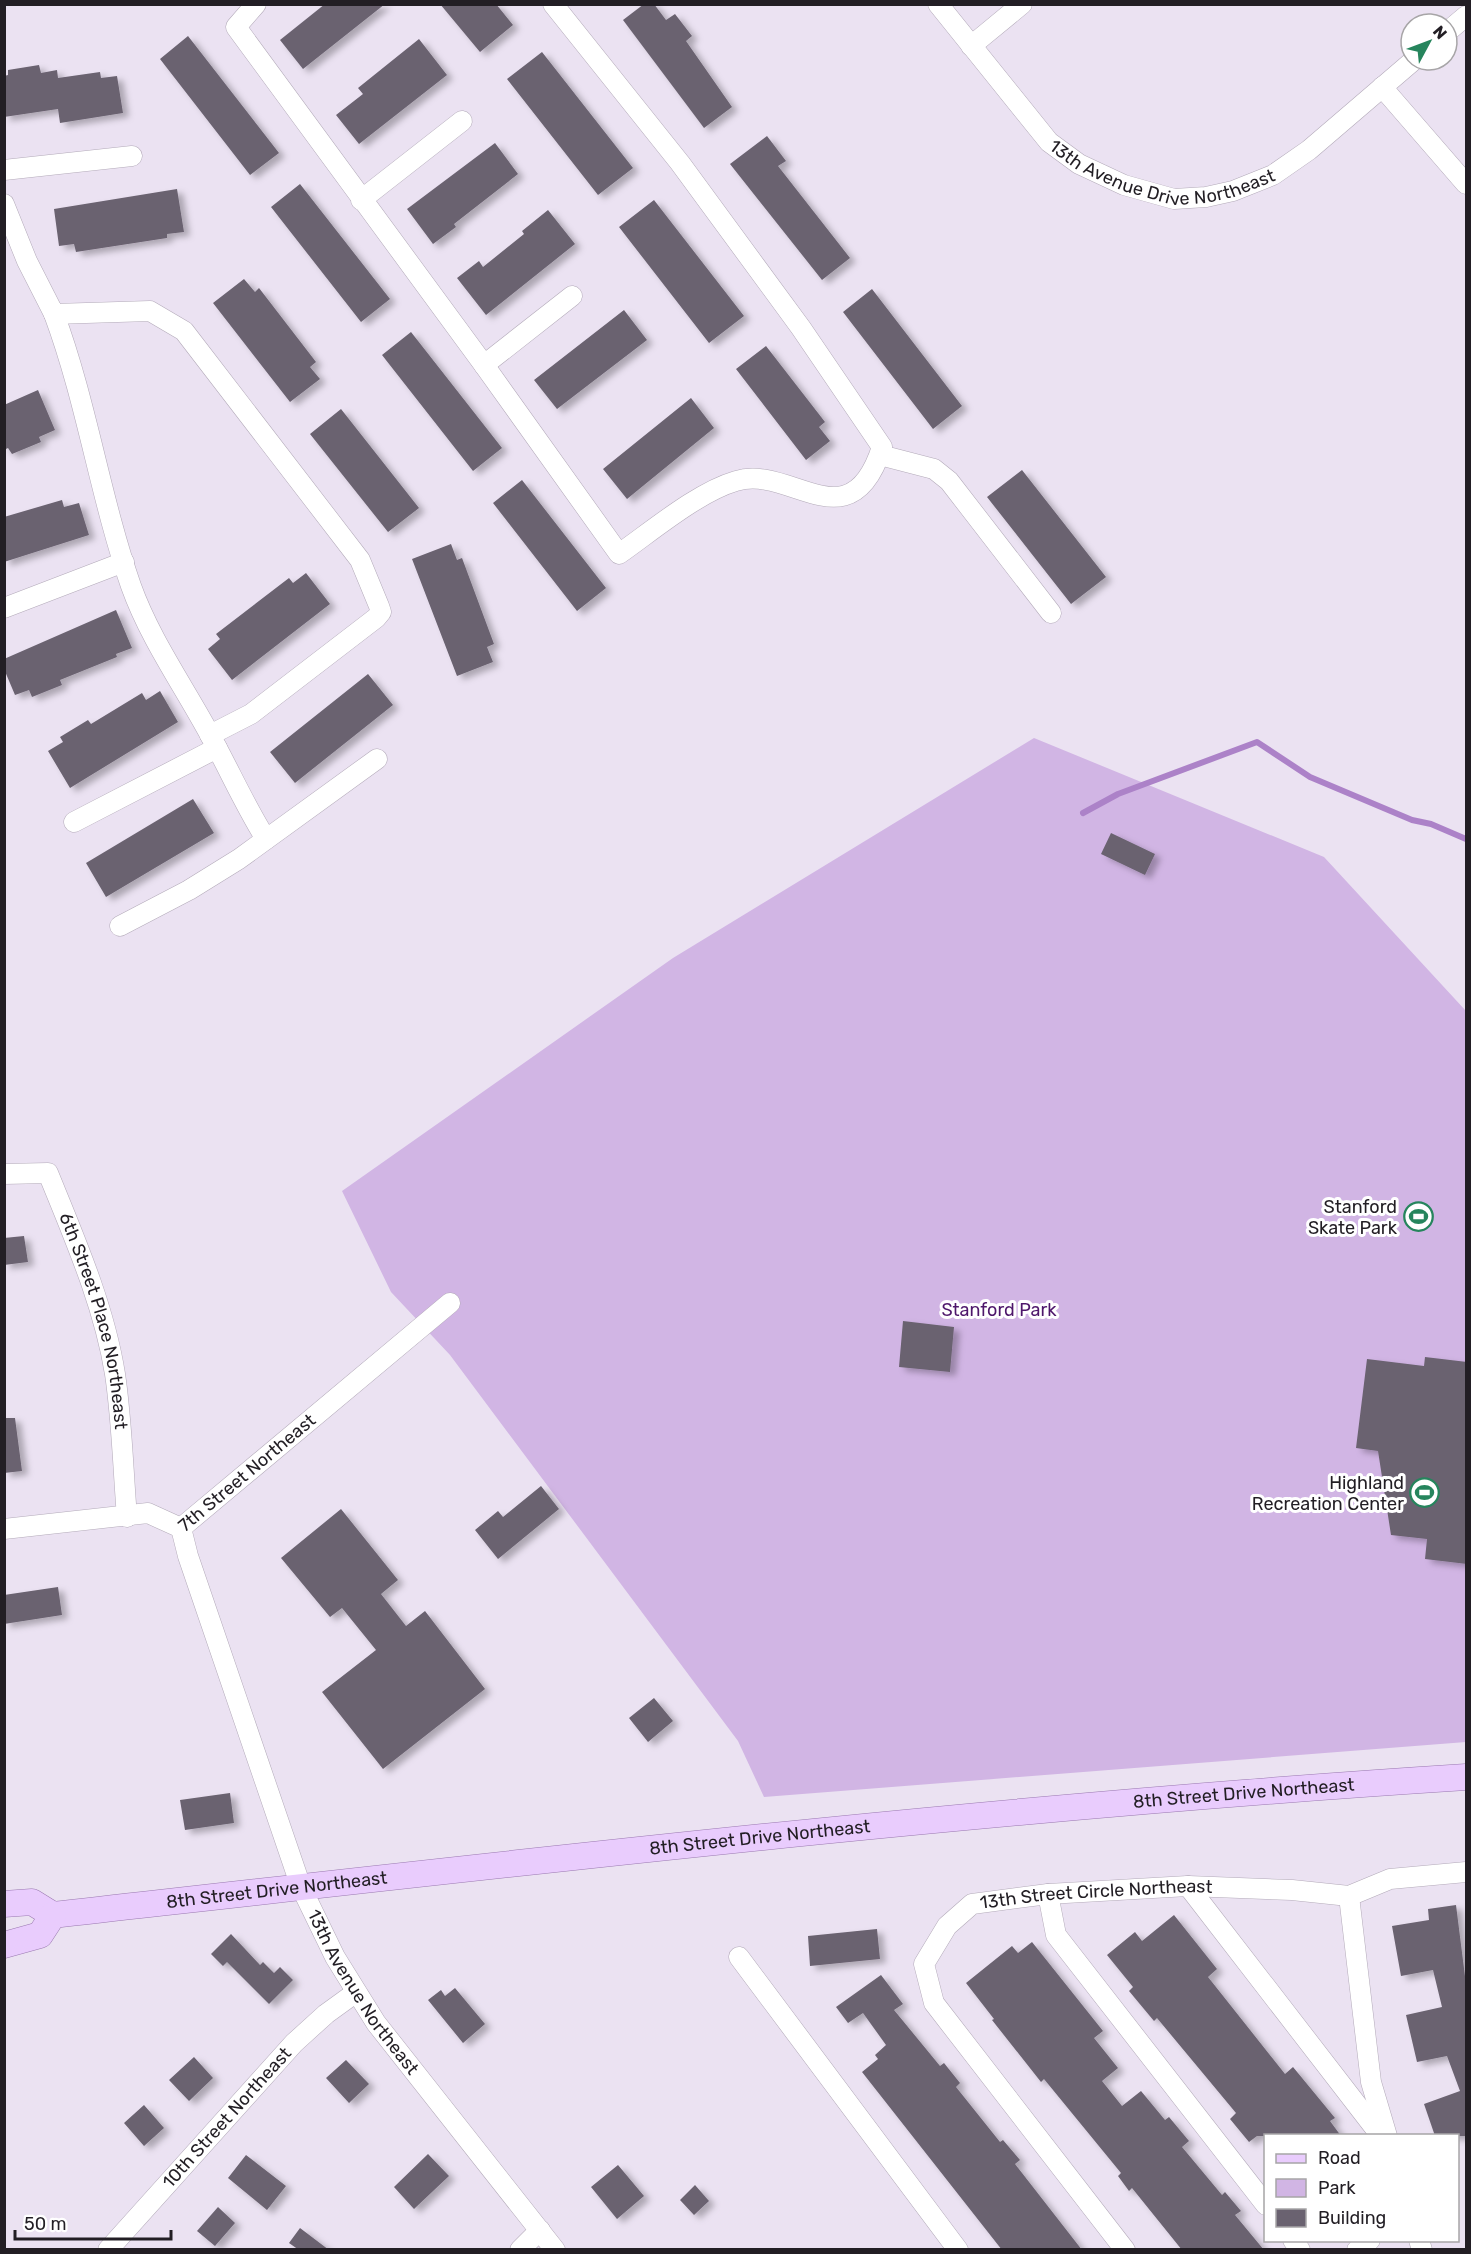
<svg xmlns="http://www.w3.org/2000/svg" width="1471" height="2254" font-family="Rubik,sans-serif">
<style>
.green{fill:#d1b5e4}
.lines{fill:none;stroke-linecap:round;stroke-linejoin:round}
.stream{stroke:#ac82c8;stroke-width:6}
.building{fill:#6a6270;filter:url(#shadow)}
.minor-casing{stroke:#b3aab9;stroke-width:21}
.major-casing{stroke:#9a79b0;stroke-width:27}
.minor{stroke:#fff;stroke-width:20}
.major{stroke:#e9ccfd;stroke-width:26}
.labels{text-anchor:middle;stroke-width:6;stroke-linejoin:round;paint-order:stroke}
.street-label{font-size:18px;fill:#221e24;stroke:#fff}
.poi-label{font-size:18px;fill:#221e24;stroke:#fff;text-anchor:end}
.park-label{font-size:18px;fill:#4e176b;stroke:#fff}
</style>
<defs>
<filter id="shadow"><feDropShadow dx="6" dy="4" stdDeviation="3" flood-color="#0004"/></filter>
</defs>
<rect width="100%" height="100%" fill="#ebe2f2"/>
<path class="green" d="M 1034,738 L 1324,857 L 1466,1011 L 1466,1742 L 764,1797 L 738,1741 L 450,1355 L 391,1292 L 342,1191 L 673,958 Z"/>
<g class="lines">
<path class="stream" d="M 1083,813 L 1118,794 L 1257,742 L 1310,777 L 1412,820 L 1431,824 L 1466,839"/>
</g>
<path class="building" d="M 325,4 L 385,4 L 303,69 L 280,40 Z
M 440,4 L 496,4 L 513,25 L 480,52 Z
M 644,4 L 654,4 L 666,20 L 675,14 L 692,36 L 686,41 L 732,107 L 704,128 L 623,20 Z
M 188,36 L 279,153 L 250,175 L 160,59 Z
M 419,39 L 447,75 L 359,144 L 336,115 L 363,94 L 358,88 Z
M 542,52 L 633,168 L 598,195 L 507,79 Z
M 39,65 L 41,73 L 57,70 L 58,78 L 100,72 L 101,78 L 117,76 L 123,113 L 60,123 L 58,109 L 4,117 L 4,76 L 8,75 L 8,70 Z
M 767,136 L 786,161 L 778,166 L 850,258 L 822,280 L 730,164 Z
M 495,143 L 518,174 L 454,224 L 456,227 L 433,244 L 407,209 Z
M 300,184 L 390,299 L 361,322 L 271,207 Z
M 177,189 L 184,232 L 167,234 L 167,238 L 76,252 L 74,244 L 59,246 L 54,209 Z
M 654,200 L 744,316 L 709,343 L 619,227 Z
M 548,210 L 575,244 L 486,315 L 457,278 L 479,261 L 483,267 L 524,234 L 522,231 Z
M 244,279 L 255,292 L 259,288 L 316,362 L 310,367 L 320,379 L 290,402 L 213,303 Z
M 872,289 L 962,406 L 933,429 L 843,312 Z
M 624,310 L 647,340 L 557,409 L 534,380 Z
M 411,332 L 502,448 L 473,471 L 382,355 Z
M 766,346 L 825,422 L 819,427 L 830,441 L 806,460 L 736,369 Z
M 38,390 L 55,430 L 39,437 L 41,442 L 12,454 L 8,448 L 4,450 L 4,405 Z
M 691,398 L 714,428 L 627,499 L 603,469 Z
M 341,409 L 419,508 L 388,532 L 310,434 Z
M 1022,470 L 1106,577 L 1071,604 L 987,497 Z
M 522,480 L 606,588 L 577,611 L 493,503 Z
M 62,500 L 64,507 L 79,503 L 89,535 L 4,562 L 4,517 Z
M 451,544 L 457,560 L 462,558 L 494,644 L 487,647 L 493,662 L 457,676 L 412,559 Z
M 306,573 L 330,604 L 232,680 L 208,649 L 220,639 L 216,634 L 289,578 L 293,583 Z
M 116,610 L 132,648 L 116,654 L 117,657 L 60,680 L 62,685 L 32,697 L 29,690 L 15,695 L 4,669 L 4,659 Z
M 368,674 L 393,705 L 295,783 L 270,752 Z
M 160,691 L 178,722 L 70,788 L 48,751 L 63,742 L 60,737 L 88,720 L 91,724 L 142,693 L 146,700 Z
M 193,799 L 214,833 L 106,897 L 86,863 Z
M 1111,833 L 1155,854 L 1145,875 L 1101,854 Z
M 24,1236 L 28,1262 L 4,1265 L 4,1238 Z
M 903,1321 L 954,1327 L 950,1372 L 899,1367 Z
M 1425,1357 L 1467,1362 L 1467,1564 L 1425,1559 L 1427,1539 L 1391,1535 L 1378,1451 L 1356,1448 L 1367,1359 L 1424,1366 Z
M 4,1418 L 15,1418 L 22,1471 L 4,1473 Z
M 541,1486 L 559,1509 L 498,1559 L 475,1530 L 498,1511 L 503,1517 Z
M 341,1509 L 398,1580 L 381,1594 L 406,1626 L 425,1611 L 485,1689 L 383,1769 L 322,1692 L 376,1650 L 342,1608 L 330,1617 L 281,1558 Z
M 58,1587 L 62,1615 L 4,1624 L 4,1595 Z
M 654,1698 L 673,1721 L 648,1742 L 629,1718 Z
M 230,1793 L 234,1823 L 185,1830 L 180,1800 Z
M 1456,1905 L 1467,1992 L 1467,2136 L 1435,2136 L 1424,2104 L 1460,2091 L 1447,2056 L 1417,2062 L 1406,2015 L 1442,2007 L 1433,1970 L 1401,1976 L 1392,1926 L 1429,1920 L 1428,1909 Z
M 1174,1915 L 1217,1969 L 1208,1977 L 1285,2074 L 1293,2067 L 1335,2118 L 1330,2121 L 1341,2136 L 1257,2136 L 1249,2142 L 1230,2119 L 1236,2113 L 1157,2018 L 1154,2021 L 1129,1991 L 1133,1987 L 1107,1955 L 1135,1932 L 1142,1941 Z
M 877,1929 L 880,1959 L 810,1966 L 808,1936 Z
M 231,1934 L 260,1965 L 263,1962 L 274,1973 L 280,1967 L 293,1980 L 269,2004 L 227,1962 L 223,1966 L 211,1954 Z
M 1032,1942 L 1103,2031 L 1094,2038 L 1118,2068 L 1102,2081 L 1122,2106 L 1141,2091 L 1165,2120 L 1169,2117 L 1189,2141 L 1182,2147 L 1222,2195 L 1225,2192 L 1241,2211 L 1235,2215 L 1264,2250 L 1182,2250 L 1132,2188 L 1129,2191 L 1118,2176 L 1121,2173 L 1044,2079 L 1041,2082 L 992,2020 L 994,2019 L 966,1983 L 1012,1946 L 1018,1953 Z
M 881,1975 L 903,2004 L 894,2010 L 940,2066 L 944,2063 L 960,2083 L 956,2087 L 1000,2142 L 1003,2140 L 1020,2160 L 1015,2164 L 1082,2250 L 1002,2250 L 862,2072 L 878,2059 L 875,2055 L 886,2045 L 863,2013 L 848,2023 L 836,2007 Z
M 455,1988 L 485,2024 L 463,2043 L 428,2000 L 441,1990 L 445,1996 Z
M 194,2057 L 213,2078 L 189,2101 L 169,2080 Z
M 346,2060 L 369,2084 L 349,2103 L 326,2078 Z
M 144,2105 L 164,2128 L 144,2146 L 124,2123 Z
M 428,2154 L 449,2176 L 414,2209 L 394,2187 Z
M 246,2155 L 286,2186 L 267,2210 L 228,2178 Z
M 618,2165 L 644,2196 L 617,2219 L 591,2187 Z
M 695,2185 L 709,2201 L 694,2215 L 680,2200 Z
M 218,2207 L 235,2223 L 215,2246 L 197,2231 Z
M 300,2228 L 329,2250 L 299,2250 L 289,2243 Z"/>
<g class="lines">
<defs>
<g id="minor">
<path d="M 256,4 L 236,27 L 484,365 L 619,554 C 652,531 698,492 736,481 C 791,464 850,546 882,447 L 801,328 L 680,163 L 553,4"/>
<path id="s1" d="M 938,4 L 1049,142 L 1079,164 L 1124,185 L 1174,199 L 1206,197 L 1233,191 L 1273,175 L 1309,150 L 1414,60"/>
<path d="M 1447,32 L 1466,16"/>
<path d="M 971,46 L 1022,4"/>
<path d="M 1382,87 L 1466,184"/>
<path d="M 4,170 L 132,156"/>
<path d="M 361,200 L 462,121"/>
<path d="M 4,204 L 27,261 L 54,314 L 150,311 L 184,331 L 360,560 L 379,606 L 381,612 L 376,618 L 251,714 L 210,735"/>
<path d="M 54,314 C 87,403 100,497 131,586 C 150,639 183,685 210,735 C 229,769 245,806 266,839"/>
<path d="M 484,365 L 572,296"/>
<path d="M 880,455 L 934,469 L 949,481 L 1051,613"/>
<path d="M 4,608 L 124,562"/>
<path d="M 74,822 L 217,748"/>
<path d="M 120,926 L 189,890 L 239,859 L 377,759"/>
<path id="s2" d="M 4,1174 L 48,1173 C 74,1237 104,1305 115,1374 C 122,1421 123,1469 127,1517"/>
<path id="s3" d="M 181,1528 L 188,1556 L 301,1887 L 335,1957 L 376,2023 L 555,2250"/>
<path id="s4" d="M 181,1528 L 450,1303"/>
<path d="M 4,1529 L 148,1513 L 181,1528"/>
<path d="M 1188,1886 L 1381,2136"/>
<path d="M 1048,1894 L 1056,1935 L 1266,2205"/>
<path d="M 1349,1896 L 1371,2082 L 1387,2136"/>
<path d="M 739,1957 L 958,2250"/>
<path d="M 1293,2240 L 1300,2250"/>
<path d="M 1419,2240 L 1422,2250"/>
<path id="s5" d="M 108,2250 L 294,2043 L 326,2014 L 355,1993"/>
<path d="M 520,2250 L 540,2230"/>
<path id="s6" d="M 1125,2250 L 934,2003 L 924,1964 L 947,1926 L 972,1904 L 1048,1894 L 1188,1886 L 1292,1890 L 1349,1896 L 1390,1879 L 1466,1872"/>
<path d="M 1357,2250 L 1370,2240"/>
</g>
<g id="major">
<path d="M 4,1904 L 32,1902 L 53,1915"/>
<path id="s7" d="M 53,1915 C 524,1862 994,1807 1466,1777"/>
<path d="M 4,1945 L 40,1935 L 53,1915"/>
</g>
</defs>
<use href="#minor" class="minor-casing"/>
<use href="#major" class="major-casing"/>
<use href="#minor" class="minor"/>
<use href="#major" class="major"/>
</g>
<defs>
<symbol id="stadium-ring" viewBox="-11 -11 22 22"><circle r="9.5" fill="#fff" stroke="#26855d" stroke-width="1.5"/><path d="M0-5a6.5 5 0 1 0 0 10a6.5 5 0 1 0 0-10ZM-3.5-1.8h7v3.6h-7Z" fill="#26855d"/></symbol>
</defs>
<g fill-rule="evenodd">
<use href="#stadium-ring" x="1402" y="1200" width="33" height="33"/>
<use href="#stadium-ring" x="1408" y="1476" width="33" height="33"/>
</g>
<g class="labels">
<g class="street-label">
<text dy="6" stroke="none"><textPath href="#s1" startOffset="300">13th Avenue Drive Northeast</textPath></text>
<text dy="6" stroke="none"><textPath href="#s2" startOffset="200">6th Street Place Northeast</textPath></text>
<text dy="6" stroke="none"><textPath href="#s4" startOffset="86">7th Street Northeast</textPath></text>
<text dy="6" stroke="none"><textPath href="#s7" startOffset="1197">8th Street Drive Northeast</textPath></text>
<text dy="6" stroke="none"><textPath href="#s7" startOffset="711">8th Street Drive Northeast</textPath></text>
<text dy="6" stroke="none"><textPath href="#s7" startOffset="225">8th Street Drive Northeast</textPath></text>
<text dy="6" stroke="none"><textPath href="#s6" startOffset="555">13th Street Circle Northeast</textPath></text>
<text dy="6" stroke="none"><textPath href="#s3" startOffset="501">13th Avenue Northeast</textPath></text>
<text dy="6" stroke="none"><textPath href="#s5" startOffset="178">10th Street Northeast</textPath></text>
</g>
<g class="poi-label">
<text x="1397" y="1213">Stanford<tspan x="1397" dy="21">Skate Park</tspan></text>
<text x="1404" y="1489">Highland<tspan x="1404" dy="21">Recreation Center</tspan></text>
</g>
<g class="park-label">
<text x="999" y="1316">Stanford Park</text>
</g>
</g>
<rect width="1471" height="2254" fill="none" stroke="#221e24" stroke-width="12"/>
<rect x="1264" y="2134" width="195" height="108" fill="#ffffff" stroke="#a7a5a7" stroke-width="1.5"/>
<rect x="1276" y="2154" width="30" height="9" fill="#e9ccfd" stroke="#a7a5a7" stroke-width="1.5"/>
<text x="1318" y="2164" font-size="18" fill="#221e24">Road</text>
<rect x="1276" y="2179" width="30" height="18" fill="#d1b5e4" stroke="#a7a5a7" stroke-width="1.5"/>
<text x="1318" y="2194" font-size="18" fill="#221e24">Park</text>
<rect x="1276" y="2209" width="30" height="18" fill="#6a6270" stroke="#a7a5a7" stroke-width="1.5"/>
<text x="1318" y="2224" font-size="18" fill="#221e24">Building</text>
<g transform="translate(1429 42) rotate(49)"><circle r="28" fill="#ffffff" stroke="#a7a5a7" stroke-width="1.5"/>
<path d="M0-4.5L10 22L0 15L-10 22Z" fill="#26855d"/>
<text y="-9" font-size="16" font-weight="bold" text-anchor="middle" fill="#221e24">N</text>
</g>
<path d="M15 2230v9h156v-9" fill="none" stroke="#221e24" stroke-width="3"/>
<text x="24" y="2230" font-size="18" fill="#221e24" stroke="#ffffff" stroke-width="4.5" paint-order="stroke">50 m</text>
</svg>
